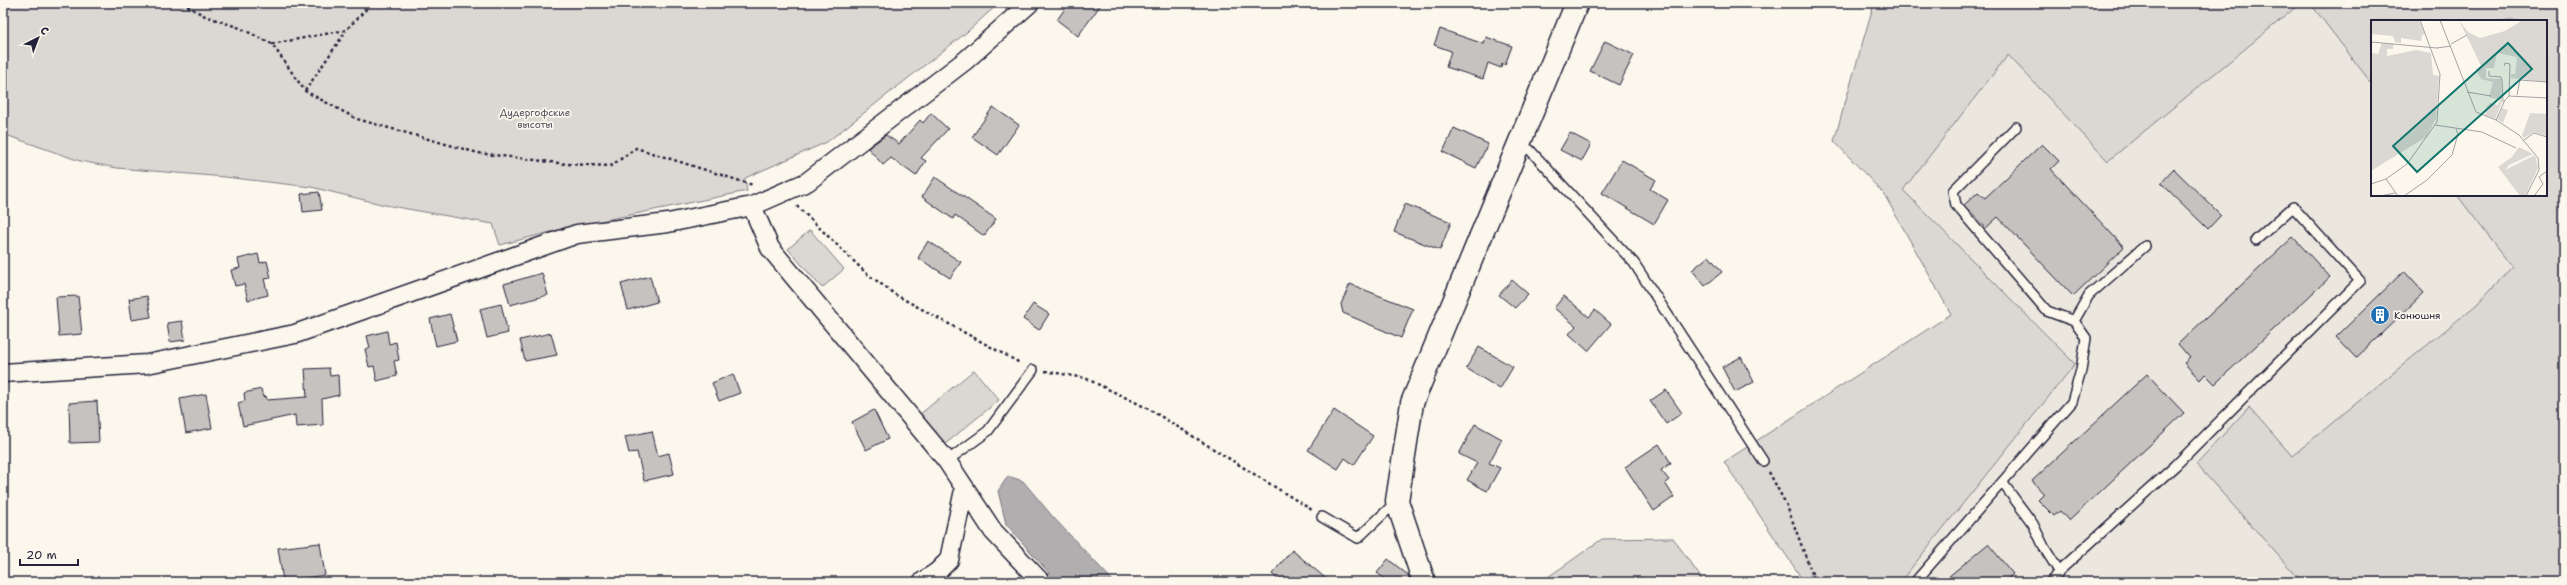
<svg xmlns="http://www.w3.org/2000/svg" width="2567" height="585" font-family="'Shantell Sans',sans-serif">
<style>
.built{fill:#ebe7df}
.green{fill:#dbd8d3;stroke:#7e7d87}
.water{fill:#b1aeb0;stroke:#787681}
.building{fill:#c6c2c0;stroke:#22223b}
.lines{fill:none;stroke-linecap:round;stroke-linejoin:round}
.lane-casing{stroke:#22223b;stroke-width:12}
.street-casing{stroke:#22223b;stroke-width:21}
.secondary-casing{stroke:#22223b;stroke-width:25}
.path{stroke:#22223b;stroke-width:2.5;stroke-dasharray:3 3;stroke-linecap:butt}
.lane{stroke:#fbf7ec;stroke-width:9}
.street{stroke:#fbf7ec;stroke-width:18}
.secondary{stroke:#fbf7ec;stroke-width:22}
.labels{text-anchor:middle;stroke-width:3.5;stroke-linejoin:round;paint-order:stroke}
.park-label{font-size:10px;fill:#505061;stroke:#fbf7ec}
.poi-label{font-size:10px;fill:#22223b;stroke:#fbf7ec;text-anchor:start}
.inset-road{fill:none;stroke:#a4a2a5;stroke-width:1}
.view{fill:#0f766e;fill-opacity:0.15;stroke:#0f766e;stroke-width:2}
.inset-edge{fill:none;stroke:#22223b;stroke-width:2}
</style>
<rect width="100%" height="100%" fill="#fbf7ec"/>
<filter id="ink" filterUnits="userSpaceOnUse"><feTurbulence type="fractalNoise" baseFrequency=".025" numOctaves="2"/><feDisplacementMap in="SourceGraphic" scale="8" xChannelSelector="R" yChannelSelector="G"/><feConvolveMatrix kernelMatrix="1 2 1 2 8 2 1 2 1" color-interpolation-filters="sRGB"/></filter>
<g filter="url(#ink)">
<path class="built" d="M 2301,3 L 2310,3 L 2372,84 L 2372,195 L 2457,195 L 2512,267 L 2476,305 L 2291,457 L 2197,464 L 2302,582 L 1900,582 L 2075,364 L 1902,190 L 2008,54 L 2108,161 Z"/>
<path class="green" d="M 3,3 L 999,3 L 967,32 L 827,142 L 745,178 L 747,191 L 566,228 L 500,245 L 493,224 L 385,205 L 311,187 L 225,177 L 117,168 L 80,161 L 3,134 Z
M 1874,3 L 2301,3 L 2108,161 L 2008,55 L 1903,190 L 2075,364 L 1900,582 L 1804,582 L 1724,462 L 1951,314 L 1884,194 L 1834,141 Z
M 2310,3 L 2564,3 L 2564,582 L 2302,582 L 2196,464 L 2249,407 L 2292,456 L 2476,305 L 2512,267 L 2457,195 L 2546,195 L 2546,21 L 2372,21 L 2372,84 Z
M 810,230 L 844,269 L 822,288 L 788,249 Z
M 974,370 L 999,400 L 944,445 L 919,415 Z
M 1673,538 L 1704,582 L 1541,582 L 1602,539 Z"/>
<path class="water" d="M 1008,476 L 1023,481 L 1053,517 L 1114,582 L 1057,582 L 1006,524 L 998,491 Z"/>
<path class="building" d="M 1069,3 L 1102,3 L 1078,36 L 1057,20 Z
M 1440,29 L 1484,44 L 1486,37 L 1512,46 L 1505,65 L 1502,63 L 1501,68 L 1488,63 L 1483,79 L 1446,67 L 1451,51 L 1434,45 Z
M 1605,41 L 1634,55 L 1619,85 L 1590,71 Z
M 993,107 L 1019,125 L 998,155 L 972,137 Z
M 931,113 L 948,129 L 921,158 L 926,161 L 916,176 L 891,158 L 883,165 L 868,148 L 886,135 L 899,144 L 920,120 L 923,123 Z
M 1454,128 L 1488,144 L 1476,168 L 1443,152 Z
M 1570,133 L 1591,144 L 1582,161 L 1560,150 Z
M 2042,144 L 2059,161 L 2051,169 L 2124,247 L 2073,296 L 1998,217 L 1986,228 L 1964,205 L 1978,192 L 1985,198 Z
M 1622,160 L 1656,180 L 1650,189 L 1668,200 L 1654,224 L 1602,193 Z
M 2174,169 L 2221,215 L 2208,229 L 2161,183 Z
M 935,177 L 996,219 L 984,236 L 955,215 L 953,219 L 922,197 Z
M 319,192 L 322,210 L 303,212 L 301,194 Z
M 1405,204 L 1451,222 L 1440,250 L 1394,232 Z
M 2293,237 L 2330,277 L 2215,384 L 2205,374 L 2200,380 L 2184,363 L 2190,358 L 2178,344 Z
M 928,241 L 961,262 L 950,278 L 918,258 Z
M 258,254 L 260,263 L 267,261 L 271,278 L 264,279 L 268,295 L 248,300 L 244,284 L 235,286 L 231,270 L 240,268 L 238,259 Z
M 1709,256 L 1722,272 L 1705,286 L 1692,270 Z
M 2404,271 L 2424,293 L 2356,358 L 2336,337 Z
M 542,273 L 548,295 L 510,305 L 504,284 Z
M 650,276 L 657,302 L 628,310 L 621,284 Z
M 1512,280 L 1528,294 L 1515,308 L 1499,295 Z
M 1350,284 L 1413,309 L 1401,338 L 1343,313 L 1341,304 Z
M 78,296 L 82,334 L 59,336 L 56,297 Z
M 147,296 L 151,317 L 132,320 L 129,299 Z
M 1564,296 L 1589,317 L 1595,310 L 1611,324 L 1588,351 L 1569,334 L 1576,326 L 1554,308 Z
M 501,304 L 508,333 L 487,338 L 480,309 Z
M 1033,304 L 1049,314 L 1039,330 L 1023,319 Z
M 450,314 L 457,341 L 436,346 L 430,319 Z
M 182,321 L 185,340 L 170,342 L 167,323 Z
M 387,331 L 389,344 L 396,342 L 399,360 L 394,361 L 397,376 L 377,381 L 374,366 L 369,367 L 365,349 L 370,348 L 367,336 Z
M 551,333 L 557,355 L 525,361 L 520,340 Z
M 1479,347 L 1513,367 L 1500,389 L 1466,368 Z
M 1741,357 L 1754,382 L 1735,392 L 1722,367 Z
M 329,368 L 330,376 L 338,375 L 339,395 L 322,399 L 323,425 L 296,427 L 295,415 L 243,426 L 238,403 L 245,401 L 244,393 L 261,389 L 263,397 L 266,396 L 267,400 L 307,397 L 305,369 Z
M 733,374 L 740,393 L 719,401 L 712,383 Z
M 2147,374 L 2184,413 L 2069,521 L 2060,511 L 2054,516 L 2038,500 L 2044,494 L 2032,481 Z
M 1666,390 L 1682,413 L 1666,424 L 1650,401 Z
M 206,394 L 212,428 L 186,433 L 180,399 Z
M 97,401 L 99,442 L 70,443 L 69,403 Z
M 874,410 L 888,439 L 866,450 L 852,422 Z
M 1334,410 L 1373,436 L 1354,465 L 1345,458 L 1338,469 L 1308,450 Z
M 1475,424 L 1502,439 L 1489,463 L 1500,468 L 1487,491 L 1467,480 L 1477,463 L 1459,454 Z
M 652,431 L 658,456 L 669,453 L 674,474 L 644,481 L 637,452 L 629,453 L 625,437 Z
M 1659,444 L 1671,463 L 1661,470 L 1669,480 L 1665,483 L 1674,497 L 1654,511 L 1625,467 Z
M 320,543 L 325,575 L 283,581 L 278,548 Z
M 1988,544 L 2013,574 L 2004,582 L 1942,582 Z
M 1292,550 L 1330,582 L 1281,582 L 1272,574 Z
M 1388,559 L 1408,575 L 1411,582 L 1389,582 L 1377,573 Z"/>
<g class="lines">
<defs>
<path id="lane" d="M 1518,145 L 1530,150 L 1634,263 L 1763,461
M 2074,321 L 2089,295 L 2145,246
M 947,461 L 988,431 L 1033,370
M 2002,482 L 2033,524 L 2045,549 L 2059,571
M 1322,517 L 1358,538 L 1397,501
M 1915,582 L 2072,402 L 2081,370 L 2086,338 L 2074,321 L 2047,311 L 1956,205 L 1953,191 L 2016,127
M 2051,582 L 2059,571 L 2175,466 L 2360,281 L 2293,207 L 2256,240"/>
<path id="street" d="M 752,206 L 770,248 L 947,461 L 993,531 L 1041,582
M 3,373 L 147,364 L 295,334 L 577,234 L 668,223 L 752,206 L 807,182 L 966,60 L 1030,3
M 922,582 L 937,572 L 949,560 L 964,490"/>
<path id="secondary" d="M 1424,582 L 1397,501 L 1412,403 L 1577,3"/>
</defs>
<use href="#lane" class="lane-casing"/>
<use href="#street" class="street-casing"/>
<use href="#secondary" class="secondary-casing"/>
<path class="path" d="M 182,3 L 205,16 L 240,28 L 272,44 L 305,91 L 357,119 L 478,153 L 567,164 L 611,166 L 636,148 L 753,185
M 272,44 L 346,30 L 372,3
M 305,91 L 346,31
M 797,206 L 866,273 L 896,295 L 1020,363
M 1045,371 L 1085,378 L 1149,409 L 1312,510
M 1769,472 L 1787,506 L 1815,582"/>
<use href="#lane" class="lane"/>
<use href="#street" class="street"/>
<use href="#secondary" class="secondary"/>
</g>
</g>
<defs>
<symbol id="building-disc" viewBox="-11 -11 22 22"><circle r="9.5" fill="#1f6fb2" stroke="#fbf7ec"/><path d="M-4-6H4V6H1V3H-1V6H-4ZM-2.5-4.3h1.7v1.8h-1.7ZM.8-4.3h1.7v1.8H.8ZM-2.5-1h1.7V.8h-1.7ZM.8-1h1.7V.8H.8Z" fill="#fff"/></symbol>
</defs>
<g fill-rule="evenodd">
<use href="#building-disc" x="2369" y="304" width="22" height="22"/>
</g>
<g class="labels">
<g class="park-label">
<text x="535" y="116">Дудергофские<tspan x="535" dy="12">высоты</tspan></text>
</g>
<g class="poi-label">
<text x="2394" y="319">Конюшня</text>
</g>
</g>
<g transform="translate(2371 20)">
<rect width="176" height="176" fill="#fbf7ec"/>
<path d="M 0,0 L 48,0 L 54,14 L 51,15 L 50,21 L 30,18 L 30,23 L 24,22 L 22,16 L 0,14 ZM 88,0 L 97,12 L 109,18 L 134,11 L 152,0 L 176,0 L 176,62 L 140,58 L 140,54 L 144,54 L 146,37 L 126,33 L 123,48 L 115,48 L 115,58 L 130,59 L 131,82 L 124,99 L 114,95 L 116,86 L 119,83 L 127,85 L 129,80 L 118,77 L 122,62 L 110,59 L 105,49 L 110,46 ZM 11,23 L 22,24 L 22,29 L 16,29 L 16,36 L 45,30 L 60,33 L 62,55 L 68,56 L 65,99 L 55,117 L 0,151 L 0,33 L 7,34 ZM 131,88 L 137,90 L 132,103 L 126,99 ZM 159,93 L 176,94 L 176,116 L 163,112 L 153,118 L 151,116 ZM 148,127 L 162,134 L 138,145 L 134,150 L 164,135 L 167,148 L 154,176 L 149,176 L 127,147 L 141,137 Z" fill="#dbd8d3"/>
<path class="inset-road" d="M 69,0 L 105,92 L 125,100 L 148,115 L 167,138 L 168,150 L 155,176M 0,22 L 66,28 L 80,26M 80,24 L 96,15M 133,46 L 134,43 L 139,44 L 138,76M 118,51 L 118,56 L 130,57 L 131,61 L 132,82M 96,72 L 120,76M 146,75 L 149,60 L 176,62M 125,100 L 134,80 L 138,76 L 176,78M 64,105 L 111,112 L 145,128M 153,120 L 163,113 L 176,117M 15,159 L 27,176M 0,164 L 15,159 L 36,144 L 66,102 L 69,54 L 49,0M 9,176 L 24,173M 33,176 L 56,160 L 81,135 L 87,114 L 85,109M 163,176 L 172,164 L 168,157 L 176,151"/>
<path class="view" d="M 137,23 L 161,49 L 46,152 L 22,126 Z"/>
<rect width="176" height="176" class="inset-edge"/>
</g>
<rect width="2567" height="585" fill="none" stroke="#fbf7ec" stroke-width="16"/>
<rect x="8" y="8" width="2551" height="569" fill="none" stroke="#22223b" stroke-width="1.5" filter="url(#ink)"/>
<g transform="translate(38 38) rotate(42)" stroke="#fbf7ec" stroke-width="3" paint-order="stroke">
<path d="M0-3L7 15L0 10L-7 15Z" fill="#22223b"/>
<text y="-6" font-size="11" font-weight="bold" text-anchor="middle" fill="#22223b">С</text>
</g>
<path d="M20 559v6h58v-6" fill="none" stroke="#22223b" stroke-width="2"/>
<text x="26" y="559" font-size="12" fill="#22223b" stroke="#fbf7ec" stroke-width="3" paint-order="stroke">20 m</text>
</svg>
